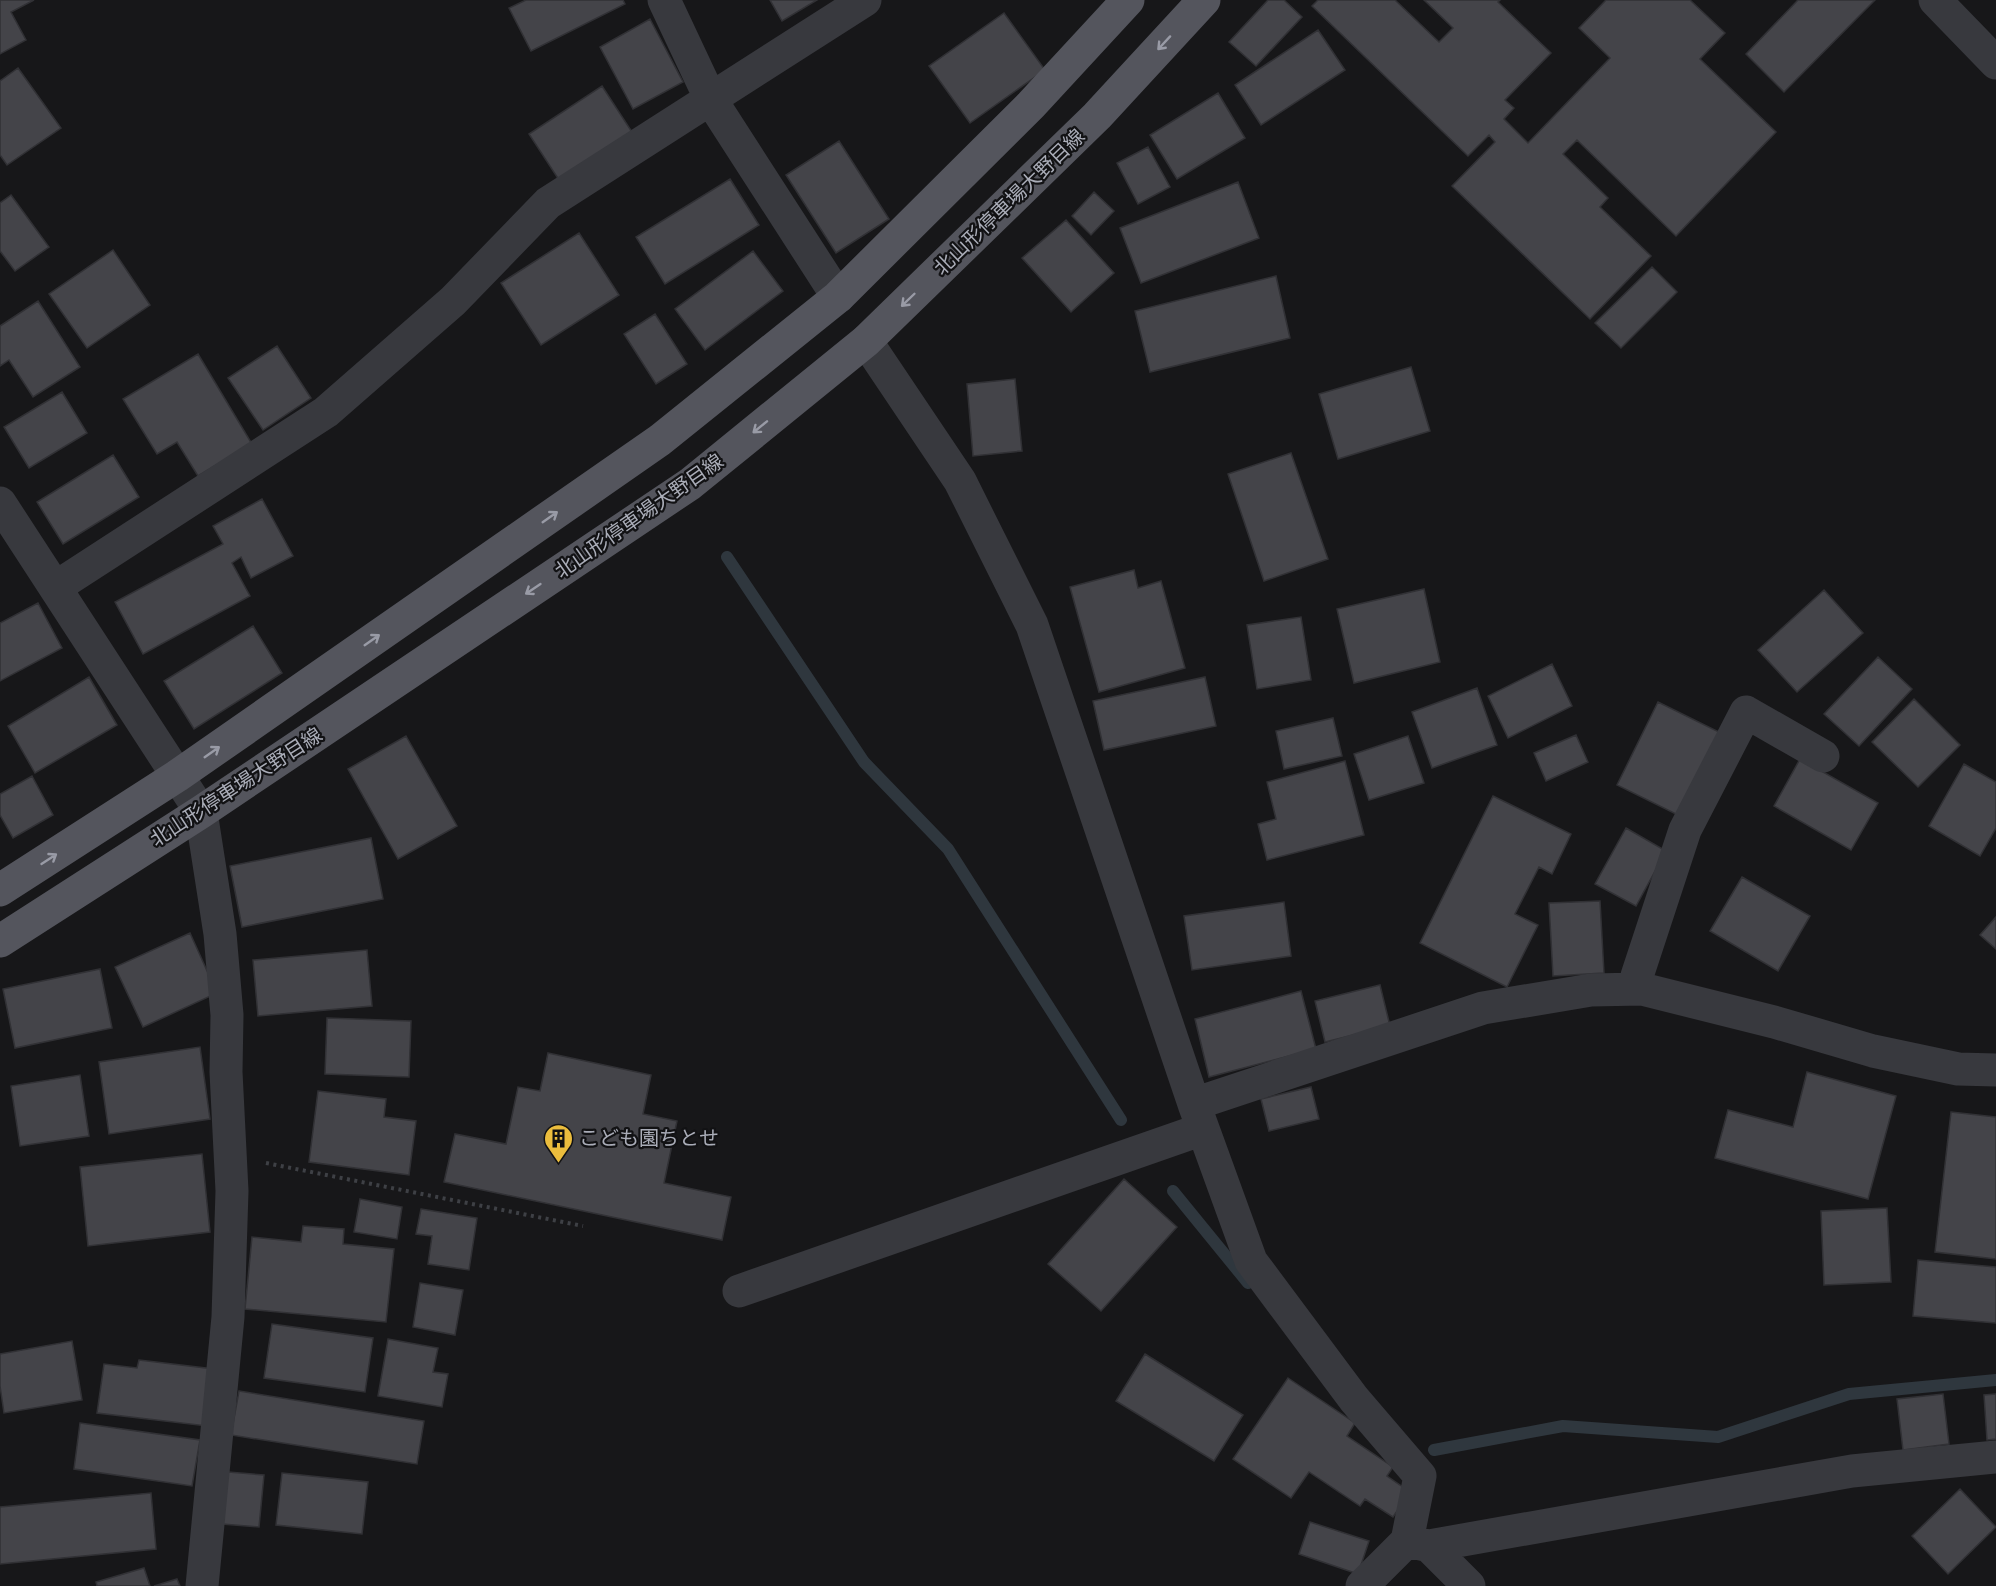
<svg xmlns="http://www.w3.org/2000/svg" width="1996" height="1586" font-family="'Fira Sans','Noto Sans JP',sans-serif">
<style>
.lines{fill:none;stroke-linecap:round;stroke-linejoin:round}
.stream{stroke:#2f373e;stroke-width:12}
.building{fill:#444449;stroke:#313135;stroke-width:1.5}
.path{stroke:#3e4045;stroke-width:4;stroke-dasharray:3 4.5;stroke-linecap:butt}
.minor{stroke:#38393e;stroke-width:33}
.major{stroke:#54555d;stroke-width:33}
.oneway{stroke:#999ba6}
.labels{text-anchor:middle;stroke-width:4.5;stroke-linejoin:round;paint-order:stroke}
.street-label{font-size:20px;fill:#aaadb8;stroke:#121214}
.poi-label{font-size:20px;fill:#aaadb8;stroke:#121214;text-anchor:start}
</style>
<rect width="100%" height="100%" fill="#171719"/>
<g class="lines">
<path class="stream" d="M 727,557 L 864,762 L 948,849 L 1121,1120
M 1173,1191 L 1248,1283
M 1434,1450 L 1563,1426 L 1718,1437 L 1849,1394 L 1996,1380"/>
</g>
<path class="building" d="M 0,0 L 34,0 L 11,12 L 26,40 L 0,54 Z
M 526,0 L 623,0 L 625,4 L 531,51 L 509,8 Z
M 770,0 L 817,0 L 782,21 Z
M 1268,0 L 1284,0 L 1302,17 L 1256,66 L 1229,42 Z
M 1318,0 L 1395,0 L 1439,42 L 1453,28 L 1424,0 L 1500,0 L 1498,2 L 1551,53 L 1505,100 L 1514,108 L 1504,119 L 1528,143 L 1610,58 L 1579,28 L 1606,0 L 1690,0 L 1725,33 L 1700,59 L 1776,132 L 1676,236 L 1577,140 L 1563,154 L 1608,198 L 1600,207 L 1651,256 L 1590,319 L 1452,186 L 1495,142 L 1489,135 L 1468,156 L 1312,6 Z
M 1798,0 L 1875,0 L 1784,92 L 1746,54 Z
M 1004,13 L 1045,70 L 970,123 L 929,66 Z
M 650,19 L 683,82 L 633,109 L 600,47 Z
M 1318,30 L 1345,70 L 1261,125 L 1235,85 Z
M 18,68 L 61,128 L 7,165 L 0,155 L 0,81 Z
M 602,86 L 632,132 L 559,180 L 529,134 Z
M 1218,93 L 1245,138 L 1177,179 L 1150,135 Z
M 839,141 L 889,219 L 836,253 L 786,175 Z
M 1148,147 L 1170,187 L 1138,204 L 1117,163 Z
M 730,179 L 759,225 L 665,284 L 636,237 Z
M 1238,182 L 1259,238 L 1141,283 L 1120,228 Z
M 1094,192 L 1114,211 L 1091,235 L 1072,216 Z
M 11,195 L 49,247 L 15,271 L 0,251 L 0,203 Z
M 1066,220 L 1114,273 L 1071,312 L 1022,258 Z
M 579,233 L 619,295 L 541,345 L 501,283 Z
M 113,250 L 150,305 L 87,348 L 49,294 Z
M 753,251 L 783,291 L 705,350 L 675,309 Z
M 1652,267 L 1677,292 L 1621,348 L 1595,323 Z
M 1276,276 L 1290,338 L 1150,372 L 1135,311 Z
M 38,301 L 80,367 L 33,397 L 9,360 L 0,366 L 0,326 Z
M 655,314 L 687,364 L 656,384 L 624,334 Z
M 277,346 L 311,398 L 263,430 L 228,378 Z
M 198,354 L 252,444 L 198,476 L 177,442 L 157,454 L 123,399 Z
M 1411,367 L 1430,431 L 1338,459 L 1319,394 Z
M 1015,379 L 1022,451 L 973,456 L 967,384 Z
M 62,392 L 87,433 L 29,468 L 4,427 Z
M 1291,453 L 1328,559 L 1264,581 L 1228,474 Z
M 113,455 L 139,497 L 63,544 L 37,502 Z
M 262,499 L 293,556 L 251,578 L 241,557 L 232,563 L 250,596 L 143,654 L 115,602 L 223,544 L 213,526 Z
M 1134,570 L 1138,588 L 1161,581 L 1185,668 L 1099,692 L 1070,587 Z
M 1424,589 L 1440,662 L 1354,683 L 1337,609 Z
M 1824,590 L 1863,633 L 1797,692 L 1758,650 Z
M 38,603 L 62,648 L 0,681 L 0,623 Z
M 1301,617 L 1311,680 L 1257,689 L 1247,625 Z
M 253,626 L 282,673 L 194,729 L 164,681 Z
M 1878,657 L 1912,689 L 1859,746 L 1824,714 Z
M 1552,664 L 1572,706 L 1508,738 L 1488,696 Z
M 89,677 L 117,725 L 35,773 L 8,726 Z
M 1205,677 L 1216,726 L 1104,750 L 1093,701 Z
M 1477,688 L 1497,745 L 1432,768 L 1412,712 Z
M 1914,699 L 1960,745 L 1918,787 L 1872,742 Z
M 1658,702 L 1723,734 L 1682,817 L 1617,785 Z
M 1333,718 L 1342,756 L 1284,769 L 1276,731 Z
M 1576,735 L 1588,762 L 1546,781 L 1534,753 Z
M 406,736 L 457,826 L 398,859 L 348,769 Z
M 1408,736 L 1424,783 L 1369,800 L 1354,754 Z
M 1800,759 L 1878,803 L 1851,850 L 1774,806 Z
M 1345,761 L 1364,835 L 1267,860 L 1258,824 L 1276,819 L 1267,782 Z
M 1964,764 L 1996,782 L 1996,828 L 1980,856 L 1929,826 Z
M 32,776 L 53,815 L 13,838 L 0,815 L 0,794 Z
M 1493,796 L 1571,834 L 1552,874 L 1539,867 L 1515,914 L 1538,925 L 1507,987 L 1420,943 Z
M 1626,828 L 1666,851 L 1636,906 L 1595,884 Z
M 371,838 L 383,899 L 242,927 L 230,866 Z
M 1742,877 L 1810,916 L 1778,971 L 1710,931 Z
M 1600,901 L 1604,973 L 1553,976 L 1549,903 Z
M 1284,902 L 1291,956 L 1192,970 L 1184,916 Z
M 1996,917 L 1996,949 L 1980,935 Z
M 190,933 L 217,993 L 143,1027 L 115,967 Z
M 367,950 L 372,1006 L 258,1016 L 253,960 Z
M 100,969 L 112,1028 L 15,1048 L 3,989 Z
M 1380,985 L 1390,1026 L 1325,1042 L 1315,1001 Z
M 1301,991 L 1316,1049 L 1209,1077 L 1195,1019 Z
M 327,1018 L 411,1021 L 409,1077 L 325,1074 Z
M 200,1047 L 210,1119 L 109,1134 L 99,1062 Z
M 548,1053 L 651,1075 L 643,1114 L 677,1121 L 664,1183 L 731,1197 L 722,1240 L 444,1182 L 455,1134 L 506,1144 L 518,1087 L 540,1091 Z
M 1807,1072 L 1896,1096 L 1868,1199 L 1715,1158 L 1728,1110 L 1793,1127 Z
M 80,1075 L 89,1136 L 20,1146 L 11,1086 Z
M 1311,1087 L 1319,1119 L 1269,1131 L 1261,1099 Z
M 318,1091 L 386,1099 L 384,1117 L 416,1121 L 409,1175 L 309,1162 Z
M 1951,1112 L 1996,1117 L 1996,1259 L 1935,1252 Z
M 202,1154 L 210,1232 L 88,1246 L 80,1167 Z
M 1124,1179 L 1177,1227 L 1101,1311 L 1048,1264 Z
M 360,1199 L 402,1207 L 397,1239 L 354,1232 Z
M 1887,1208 L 1891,1282 L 1824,1285 L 1821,1211 Z
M 421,1209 L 477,1218 L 469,1270 L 428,1264 L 432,1236 L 416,1234 Z
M 303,1226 L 344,1229 L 343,1244 L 394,1249 L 386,1322 L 245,1309 L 252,1237 L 301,1242 Z
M 1918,1260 L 1996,1267 L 1996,1323 L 1913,1316 Z
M 420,1283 L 463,1290 L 455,1335 L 413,1327 Z
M 272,1324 L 373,1338 L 365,1392 L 264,1378 Z
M 388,1339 L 438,1348 L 433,1372 L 448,1374 L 442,1407 L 378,1396 Z
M 72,1341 L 82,1400 L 4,1413 L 0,1386 L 0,1354 Z
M 1145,1354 L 1243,1415 L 1214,1461 L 1116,1401 Z
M 139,1360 L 214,1369 L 207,1426 L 97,1413 L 104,1364 L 137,1368 Z
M 1288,1378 L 1355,1423 L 1347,1436 L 1393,1467 L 1387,1476 L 1410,1492 L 1393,1517 L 1365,1499 L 1360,1506 L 1309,1472 L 1291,1498 L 1233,1459 Z
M 239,1391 L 424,1421 L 417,1464 L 231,1435 Z
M 1943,1394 L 1949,1444 L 1903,1450 L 1897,1399 Z
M 1996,1394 L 1996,1439 L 1987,1440 L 1984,1395 Z
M 80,1423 L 200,1440 L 192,1486 L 74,1469 Z
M 228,1472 L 264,1475 L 259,1527 L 222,1524 Z
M 282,1473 L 368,1482 L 362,1534 L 276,1525 Z
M 1960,1489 L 1996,1527 L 1948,1574 L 1912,1536 Z
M 151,1493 L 156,1549 L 0,1564 L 0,1507 Z
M 1310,1522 L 1369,1541 L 1358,1574 L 1299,1554 Z
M 144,1568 L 150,1586 L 97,1586 L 96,1582 Z
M 177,1579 L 180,1586 L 154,1586 Z"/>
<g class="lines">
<path class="path" d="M 266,1163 L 583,1226"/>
<path class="minor" d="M 664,0 L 711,100 L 838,297
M 1935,0 L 1996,63
M 866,341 L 960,481 L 1032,625 L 1194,1104 L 1251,1261 L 1354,1399 L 1420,1476 L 1407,1541
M 0,503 L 201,812 L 220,934 L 227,1015 L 226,1072 L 232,1191 L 228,1317 L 202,1586
M 56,587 L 326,412 L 453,301 L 548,203 L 865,0
M 1642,989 L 1637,976 L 1685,830 L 1746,712 L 1823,756
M 1194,1104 L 1483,1008 L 1591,990 L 1642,989 L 1774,1022 L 1873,1051 L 1958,1069 L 1996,1070
M 739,1291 L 1203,1129
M 1429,1546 L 1469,1586
M 1362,1586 L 1407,1541 L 1429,1546 L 1852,1471 L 1996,1457"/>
<path class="major" d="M 0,890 L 177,776 L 660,440 L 838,297 L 1031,105 L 1128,0
M 0,941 L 201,812 L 690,484 L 866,341 L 1097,116 L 1204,0"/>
</g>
<defs><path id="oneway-shaft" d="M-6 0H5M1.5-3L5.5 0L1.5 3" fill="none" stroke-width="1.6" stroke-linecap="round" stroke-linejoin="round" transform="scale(1.5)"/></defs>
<g class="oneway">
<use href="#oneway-shaft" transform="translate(1164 43) rotate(133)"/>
<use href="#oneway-shaft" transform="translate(908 300) rotate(136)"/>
<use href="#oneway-shaft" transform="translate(760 427) rotate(141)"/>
<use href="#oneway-shaft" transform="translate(550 517) rotate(-35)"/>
<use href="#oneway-shaft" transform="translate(533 589) rotate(146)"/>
<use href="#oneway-shaft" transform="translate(372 640) rotate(-35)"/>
<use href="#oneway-shaft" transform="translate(212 752) rotate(-35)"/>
<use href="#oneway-shaft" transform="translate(49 859) rotate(-33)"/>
</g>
<defs>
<symbol id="building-pin" viewBox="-11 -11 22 30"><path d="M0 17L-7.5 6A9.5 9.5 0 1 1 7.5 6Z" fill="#ebbd3d" stroke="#121214"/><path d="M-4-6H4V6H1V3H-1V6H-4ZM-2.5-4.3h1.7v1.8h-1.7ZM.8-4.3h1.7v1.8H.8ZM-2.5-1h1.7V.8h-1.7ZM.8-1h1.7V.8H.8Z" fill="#111"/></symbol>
</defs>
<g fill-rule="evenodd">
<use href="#building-pin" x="542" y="1122" width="33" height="45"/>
</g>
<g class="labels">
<g class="street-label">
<text transform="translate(1009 202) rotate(-44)" y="7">北山形停車場大野目線</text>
<text transform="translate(639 516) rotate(-35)" y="7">北山形停車場大野目線</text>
<text transform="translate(236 787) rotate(-33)" y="7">北山形停車場大野目線</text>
</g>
<g class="poi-label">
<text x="579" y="1145">こども園ちとせ</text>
</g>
</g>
</svg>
